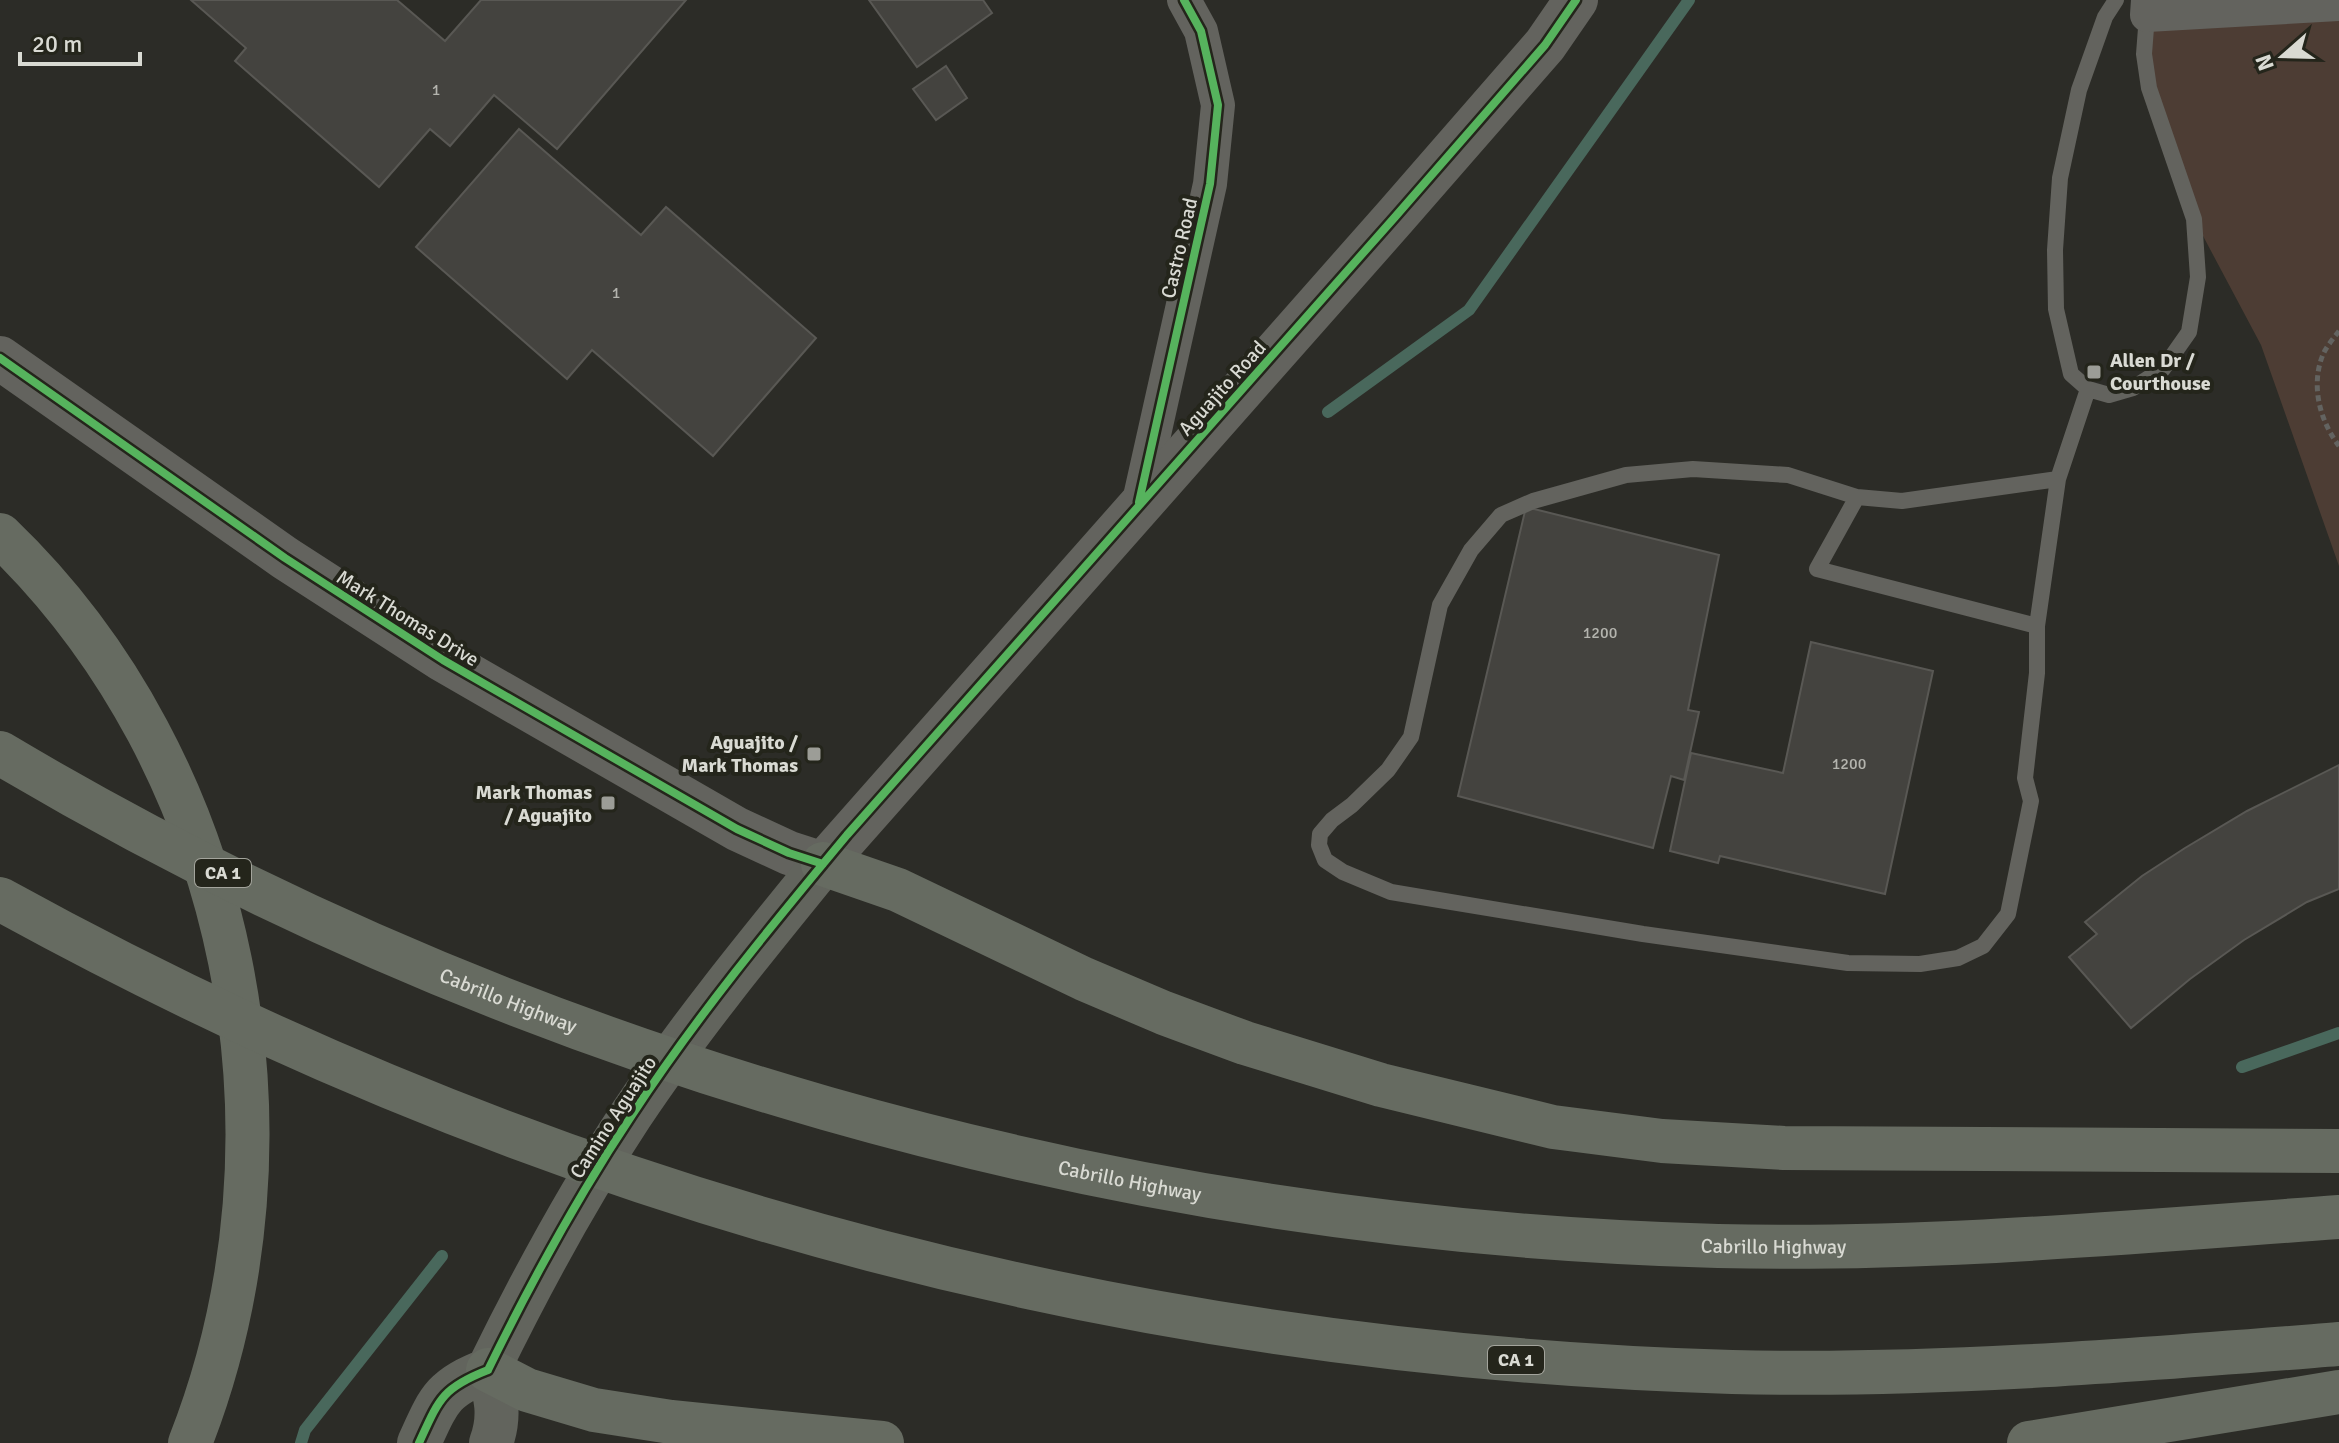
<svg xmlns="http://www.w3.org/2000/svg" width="2339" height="1443" font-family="Signika,sans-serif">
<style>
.green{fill:#4d3d34}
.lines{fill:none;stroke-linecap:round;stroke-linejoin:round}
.stream{stroke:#49685c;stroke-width:12}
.building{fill:#44433f;stroke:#595854;stroke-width:2}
.path{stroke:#636360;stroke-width:5;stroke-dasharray:6 4;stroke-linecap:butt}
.lane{stroke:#63635e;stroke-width:16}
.street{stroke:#63635e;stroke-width:34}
.secondary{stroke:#63635e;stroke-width:44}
.primary{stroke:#62645d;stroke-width:44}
.highway{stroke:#666b61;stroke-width:44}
.cycleway-casing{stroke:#24251b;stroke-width:13}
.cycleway{stroke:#56b35d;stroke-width:8}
.poi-dot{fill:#9c9d97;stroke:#24251b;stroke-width:3}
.labels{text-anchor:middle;stroke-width:8;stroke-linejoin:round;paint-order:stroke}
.number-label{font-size:16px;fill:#b4b4ae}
.shield{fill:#24251b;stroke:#a3a49c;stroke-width:2}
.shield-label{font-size:18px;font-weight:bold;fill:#d9dad3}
.street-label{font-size:20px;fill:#d9dad3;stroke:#24251b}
.poi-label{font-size:20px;font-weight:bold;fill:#d9dad3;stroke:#24251b;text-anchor:end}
</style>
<rect width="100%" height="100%" fill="#2c2c27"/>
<path class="green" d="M 2339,4 L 2339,566 L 2261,345 L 2194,219 L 2149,88 L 2147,15 Z"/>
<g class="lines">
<path class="stream" d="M 1328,412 L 1469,310 L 1689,0
M 2242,1067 L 2339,1033
M 301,1443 L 305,1430 L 442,1256"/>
</g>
<path class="building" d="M 191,0 L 397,0 L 445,41 L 481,0 L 686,0 L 557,149 L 494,95 L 450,146 L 430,129 L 379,187 L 235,61 L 246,48 Z
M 869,0 L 983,0 L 992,13 L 917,67 Z
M 946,66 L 967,98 L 936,120 L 913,89 Z
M 519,129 L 641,235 L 666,207 L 816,338 L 713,456 L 592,350 L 567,379 L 416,247 Z
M 1526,507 L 1719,555 L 1688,710 L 1699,712 L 1684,780 L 1671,776 L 1653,848 L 1458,796 Z
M 1811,642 L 1933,671 L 1885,894 L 1720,856 L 1718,863 L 1670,851 L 1691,753 L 1783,773 Z
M 2339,765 L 2339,889 L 2307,902 L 2244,940 L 2190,979 L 2131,1028 L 2069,957 L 2097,934 L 2085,922 L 2142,876 L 2185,848 L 2247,811 Z"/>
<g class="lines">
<path class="path" d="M 2339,331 C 2333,339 2325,348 2322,357 C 2311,387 2320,421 2339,446"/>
<path class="lane" d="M 2088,389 L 2109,395 L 2133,388 L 2163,369 L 2189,332 L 2198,277 L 2194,219 L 2149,88 L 2144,54 L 2147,15
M 2058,479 L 2088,389 L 2071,374 L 2056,309 L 2055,250 L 2060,178 L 2079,90 L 2105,17 L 2116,0
M 1857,497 L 1817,569 L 2037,626 L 2058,479 L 1902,501 L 1857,497 L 1788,475 L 1693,469 L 1626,475 L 1533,501 L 1501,515 L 1471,550 L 1440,605 L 1411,737 L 1388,770 L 1352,805 L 1332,820 L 1320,834 L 1319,845 L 1325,860 L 1343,872 L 1391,892 L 1643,934 L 1848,963 L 1920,964 L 1958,958 L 1983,946 L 2008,914 L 2031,801 L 2025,778 L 2037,673 L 2037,626"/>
<path class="street" d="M 2148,0 L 2147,15 L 2339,4
M 1138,506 L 1210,184 L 1218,105 L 1201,31 L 1184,0"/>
<path class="secondary" d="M 0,358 L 285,558 L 443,660 L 737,829 L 789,853 L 823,864 L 1395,217 L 1545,45 L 1576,0"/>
<path class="primary" d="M 488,1370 C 531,1282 577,1197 631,1115 C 689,1028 757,945 823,864
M 488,1370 C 496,1396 501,1416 491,1443
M 419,1443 C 439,1399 442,1388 488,1370"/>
<g class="highway">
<path d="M 0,535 C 240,765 310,1138 190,1443"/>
<path id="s1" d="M 0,753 C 516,1060 1117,1230 1718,1246 C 1926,1251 2132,1232 2339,1217"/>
<path d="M 823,864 L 898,890 L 1084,979 L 1164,1013 L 1245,1043 L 1381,1085 L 1553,1127 L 1662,1141 L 1784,1148 L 2339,1151"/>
<path d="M 0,899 C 540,1197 1115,1354 1732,1372 C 1935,1377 2137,1360 2339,1344"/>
<path d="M 488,1370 L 527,1390 L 594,1410 L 671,1422 L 882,1443"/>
<path d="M 2029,1443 L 2339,1392"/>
</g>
<defs>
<path id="cycleway" d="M 0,358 L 285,558 L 443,660 L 737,829 L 789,853 L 823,864
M 1139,502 L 1210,184 L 1218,105 L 1201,31 L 1184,0
M 488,1370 C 531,1282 578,1196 632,1115 C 696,1017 772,925 847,835 L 1395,217 L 1545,45 L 1576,0
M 419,1443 C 439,1399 442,1388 488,1370"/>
</defs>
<use href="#cycleway" class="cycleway-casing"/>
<use href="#cycleway" class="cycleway"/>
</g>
<g class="poi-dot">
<rect x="2086" y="364" width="16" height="16" rx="4"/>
<rect x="806" y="746" width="16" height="16" rx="4"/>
<rect x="600" y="795" width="16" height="16" rx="4"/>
</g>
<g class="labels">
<g class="number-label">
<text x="436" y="95">1</text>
<text x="616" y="298">1</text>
<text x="1600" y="638">1200</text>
<text x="1849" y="769">1200</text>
</g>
<g class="shield">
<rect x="195" y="859" width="56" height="28" rx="6"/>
<rect x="1488" y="1346" width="56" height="28" rx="6"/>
</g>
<g class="shield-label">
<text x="223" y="879">CA 1</text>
<text x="1516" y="1366">CA 1</text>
</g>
<g class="street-label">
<text transform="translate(1179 248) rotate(-77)" y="7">Castro Road</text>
<text transform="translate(1222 388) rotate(-48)" y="7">Aguajito Road</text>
<text transform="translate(408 618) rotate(32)" y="7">Mark Thomas Drive</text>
<text dy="7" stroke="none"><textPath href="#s1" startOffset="566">Cabrillo Highway</textPath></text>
<text transform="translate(613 1117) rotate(-57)" y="7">Camino Aguajito</text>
<text dy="7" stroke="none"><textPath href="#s1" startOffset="1214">Cabrillo Highway</textPath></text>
<text dy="7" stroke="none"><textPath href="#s1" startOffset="1862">Cabrillo Highway</textPath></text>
</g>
<g class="poi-label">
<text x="2110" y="367" text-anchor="start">Allen Dr /<tspan x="2110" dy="23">Courthouse</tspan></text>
<text x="798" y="749">Aguajito /<tspan x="798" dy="23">Mark Thomas</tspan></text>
<text x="592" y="799">Mark Thomas<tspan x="592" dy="23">/ Aguajito</tspan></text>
</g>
</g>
<g transform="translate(2283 56) rotate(250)" stroke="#24251b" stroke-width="6" paint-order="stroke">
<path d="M0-6L14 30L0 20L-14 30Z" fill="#d9dad3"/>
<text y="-12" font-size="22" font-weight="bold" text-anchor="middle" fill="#d9dad3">N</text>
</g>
<path d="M20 52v12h120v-12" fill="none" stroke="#d9dad3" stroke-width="4"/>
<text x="32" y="52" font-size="24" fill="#d9dad3" stroke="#24251b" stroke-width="6" paint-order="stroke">20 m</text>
</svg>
